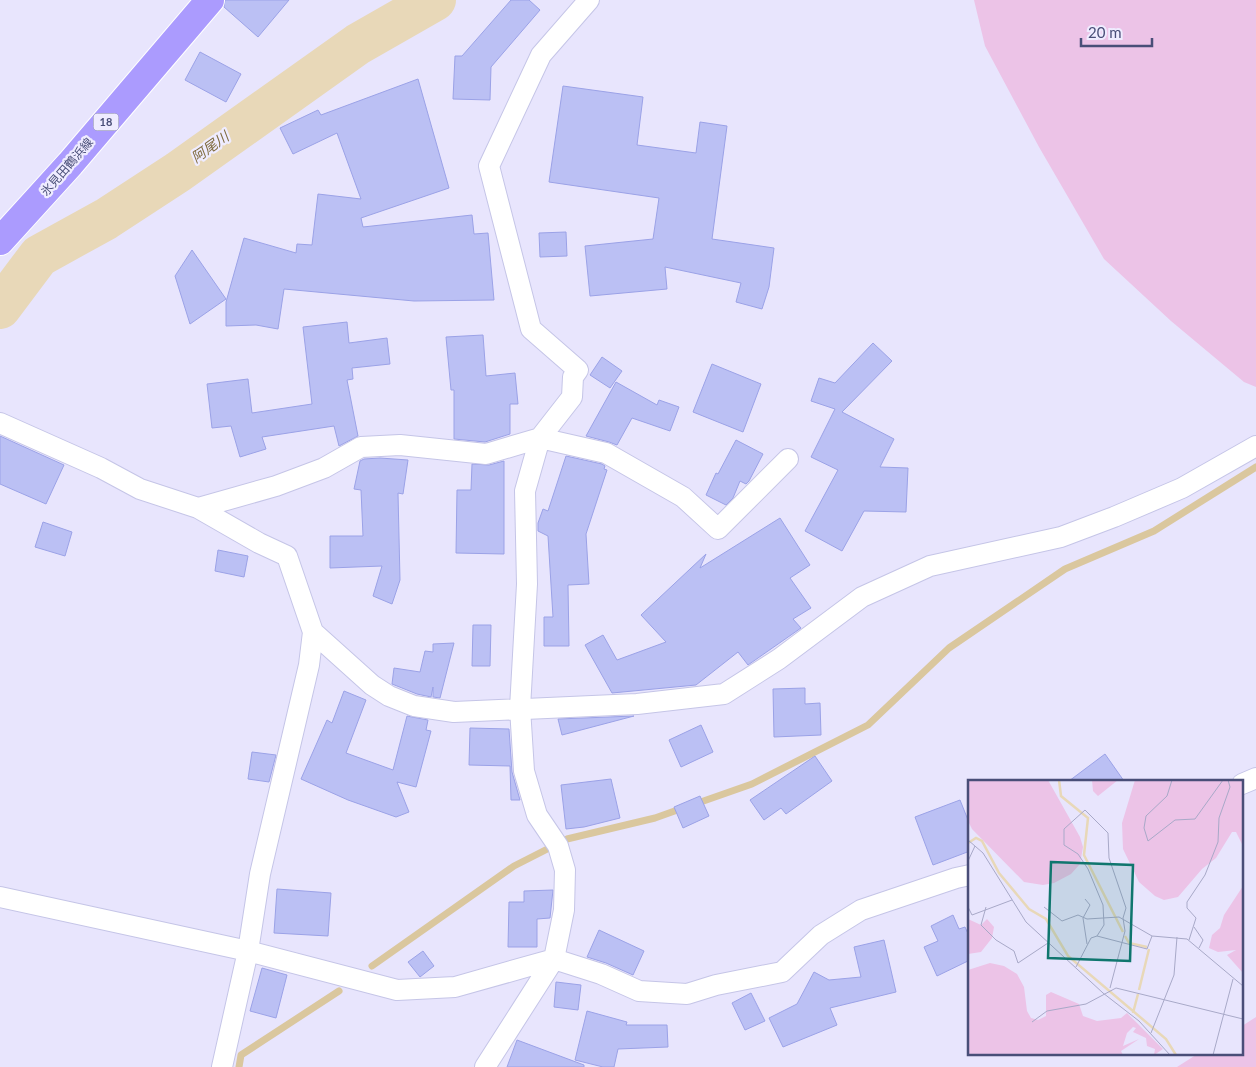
<svg xmlns="http://www.w3.org/2000/svg" width="1256" height="1067" font-family="Lato,'Noto Sans JP',sans-serif">
<style>
.green{fill:#ecc3e7}
.lines{fill:none;stroke-linecap:round;stroke-linejoin:round}
.stream{stroke:#dac79e;stroke-width:7}
.river{stroke:#e8d8b8;stroke-width:42}
.building{fill:#bbc0f4;stroke:#9ba2e7}
.minor-casing{stroke:#c5c5e7;stroke-width:22}
.primary-casing{stroke:#fff;stroke-width:30}
.minor{stroke:#fff;stroke-width:20}
.primary{stroke:#ab9bfe;stroke-width:28}
.labels{text-anchor:middle;stroke-width:4.5;stroke-linejoin:round;paint-order:stroke}
.shield{fill:#efecff;stroke:#7b7da0;stroke-width:1}
.shield-label{font-size:11px;font-weight:bold;fill:#494e78}
.street-label{font-size:12px;fill:#494e78;stroke:#efecff}
.water-label{font-size:14px;font-style:italic;fill:#7e6a3c;stroke:#efecff}
.inset-river{fill:none;stroke:#e8d8b8;stroke-width:2.5}
.inset-road{fill:none;stroke:#a8a9c8;stroke-width:1}
.view{fill:#0f766e;fill-opacity:0.15;stroke:#0f766e;stroke-width:2.5}
.inset-edge{fill:none;stroke:#494e78;stroke-width:2.5}
</style>
<rect width="100%" height="100%" fill="#e8e5fd"/>
<path class="green" d="M 974,0 L 1256,0 L 1256,387 L 1244,382 L 1171,321 L 1104,259 L 1039,147 L 985,46 Z
M 1256,1017 L 1256,1067 L 1177,1067 L 1199,1053 L 1242,1053 L 1242,1026 Z"/>
<g class="lines">
<path class="stream" d="M 695,804 L 752,784 L 868,725 L 949,648 L 1065,569 L 1154,531 L 1256,467
M 372,966 L 514,866 L 567,839 L 655,818 L 683,808
M 239,1067 L 241,1055 L 339,991"/>
<path class="river" d="M 0,308 L 39,256 L 106,219 L 178,172 L 358,44 L 435,0"/>
</g>
<path class="building" d="M 225,0 L 289,0 L 258,37 L 224,7 Z
M 511,0 L 529,0 L 540,10 L 491,67 L 490,100 L 453,99 L 455,56 L 462,56 Z
M 200,52 L 241,74 L 226,102 L 185,80 Z
M 418,79 L 449,188 L 361,218 L 363,227 L 472,215 L 474,234 L 488,233 L 494,300 L 414,301 L 284,289 L 278,329 L 256,325 L 226,326 L 226,302 L 244,238 L 296,253 L 297,244 L 312,245 L 318,194 L 361,199 L 337,133 L 293,154 L 280,128 L 318,110 L 321,115 Z
M 563,86 L 643,97 L 637,145 L 696,153 L 700,122 L 727,126 L 712,239 L 774,248 L 769,287 L 762,309 L 736,302 L 741,283 L 665,267 L 667,289 L 590,296 L 585,246 L 653,239 L 659,198 L 549,182 Z
M 566,232 L 567,256 L 540,257 L 539,233 Z
M 192,250 L 226,299 L 190,324 L 175,276 Z
M 347,322 L 349,343 L 387,338 L 390,364 L 352,368 L 353,379 L 347,380 L 358,436 L 339,446 L 334,426 L 262,437 L 266,449 L 240,457 L 231,426 L 212,428 L 207,384 L 248,379 L 252,413 L 312,404 L 303,327 Z
M 483,335 L 486,376 L 515,373 L 518,404 L 510,404 L 510,434 L 485,442 L 454,439 L 454,390 L 451,390 L 446,337 Z
M 873,343 L 892,361 L 842,412 L 894,439 L 880,467 L 908,468 L 906,512 L 864,511 L 842,551 L 805,531 L 838,470 L 811,457 L 835,409 L 811,401 L 819,378 L 835,383 Z
M 602,357 L 622,371 L 610,388 L 590,375 Z
M 712,364 L 761,384 L 743,432 L 693,412 Z
M 616,382 L 657,405 L 659,400 L 679,407 L 670,431 L 632,418 L 617,445 L 609,442 L 586,436 Z
M 0,436 L 64,465 L 46,504 L 0,484 Z
M 736,440 L 763,454 L 749,481 L 746,484 L 740,481 L 733,498 L 726,505 L 706,495 L 716,473 L 718,474 Z
M 566,456 L 602,464 L 605,466 L 604,469 L 607,470 L 586,534 L 589,584 L 568,585 L 569,646 L 544,646 L 544,617 L 553,617 L 548,536 L 538,531 L 538,523 L 543,509 L 548,511 Z
M 380,458 L 408,460 L 403,494 L 398,493 L 400,580 L 392,604 L 373,596 L 382,566 L 330,568 L 330,536 L 363,536 L 361,490 L 354,489 L 360,461 L 364,459 Z
M 504,461 L 504,554 L 456,553 L 457,490 L 471,490 L 472,464 L 489,465 Z
M 780,518 L 810,565 L 790,578 L 811,608 L 793,619 L 801,628 L 748,665 L 738,652 L 696,685 L 612,693 L 585,645 L 603,635 L 617,660 L 666,642 L 641,615 L 706,554 L 700,568 Z
M 43,522 L 72,532 L 65,556 L 35,547 Z
M 218,550 L 248,556 L 244,577 L 215,571 Z
M 473,625 L 491,625 L 490,666 L 472,666 Z
M 454,643 L 440,698 L 433,697 L 433,687 L 431,697 L 417,694 L 392,684 L 394,668 L 420,672 L 425,651 L 433,652 L 433,644 Z
M 805,688 L 805,704 L 820,703 L 821,735 L 774,737 L 773,689 Z
M 344,691 L 366,700 L 346,753 L 393,770 L 407,716 L 428,720 L 426,730 L 431,731 L 416,787 L 397,782 L 409,812 L 396,817 L 348,800 L 301,779 L 327,720 L 332,723 Z
M 634,716 L 562,735 L 558,719 Z
M 701,725 L 713,752 L 681,767 L 669,740 Z
M 470,728 L 509,729 L 512,772 L 520,800 L 511,800 L 510,766 L 469,765 Z
M 252,752 L 276,755 L 269,782 L 248,779 Z
M 1105,754 L 1124,781 L 1069,781 Z
M 815,756 L 832,781 L 786,814 L 781,808 L 764,820 L 750,800 Z
M 611,779 L 620,818 L 584,827 L 566,829 L 561,785 Z
M 700,796 L 709,816 L 683,828 L 674,807 Z
M 960,800 L 970,825 L 970,851 L 933,865 L 915,817 Z
M 277,889 L 331,893 L 328,936 L 274,933 Z
M 553,890 L 550,918 L 537,919 L 537,947 L 508,947 L 509,902 L 524,902 L 524,891 Z
M 953,915 L 959,929 L 965,927 L 970,938 L 970,960 L 937,976 L 924,947 L 938,941 L 931,926 Z
M 599,930 L 644,951 L 633,975 L 606,963 L 587,957 Z
M 884,940 L 896,992 L 830,1008 L 837,1025 L 783,1047 L 769,1018 L 797,1004 L 814,972 L 829,980 L 861,977 L 854,947 Z
M 423,951 L 434,966 L 420,977 L 408,962 Z
M 262,968 L 287,975 L 276,1018 L 250,1011 Z
M 556,982 L 581,985 L 578,1010 L 554,1007 Z
M 751,993 L 765,1021 L 745,1030 L 732,1003 Z
M 587,1011 L 627,1022 L 626,1025 L 667,1025 L 668,1047 L 618,1049 L 614,1067 L 603,1067 L 575,1060 Z
M 517,1040 L 584,1065 L 584,1067 L 507,1067 Z"/>
<g class="lines">
<defs>
<path id="minor" d="M 0,423 L 101,468 L 140,489 L 198,508 L 259,543 L 287,556 L 313,632 L 309,665 L 260,874 L 248,951 L 222,1067
M 198,508 L 276,486 L 324,468 L 361,447 L 400,445 L 486,454 L 540,438 L 606,453 L 683,497 L 718,529 L 788,459
M 313,632 L 372,685 L 389,696 L 414,706 L 454,712 L 637,704 L 724,694 L 779,659 L 862,597 L 930,566 L 1061,537 L 1114,517 L 1182,488 L 1256,446
M 1242,784 L 1256,778
M 0,897 L 248,951 L 397,990 L 455,987 L 554,959 L 601,974 L 639,991 L 687,994 L 716,985 L 782,972 L 821,935 L 861,910 L 956,878 L 970,875
M 485,1067 L 554,959 L 564,910 L 565,870 L 558,846 L 537,815 L 524,771 L 520,708 L 527,584 L 525,491 L 540,438 L 572,397 L 573,377 L 578,370 L 531,329 L 489,166 L 541,55 L 589,0"/>
<path id="primary" d="M 0,241 L 70,164 L 210,0"/>
</defs>
<use href="#minor" class="minor-casing"/>
<use href="#primary" class="primary-casing"/>
<use href="#minor" class="minor"/>
<use href="#primary" class="primary"/>
</g>
<g class="labels">
<rect class="shield" x="93.5" y="113.5" width="25" height="17" rx="4"/>
<g class="shield-label">
<text x="106" y="126">18</text>
</g>
<g class="street-label">
<text transform="translate(67 167) rotate(-49)" y="4">氷見田鶴浜線</text>
</g>
<g class="water-label">
<text transform="translate(210 147) rotate(-35)" y="5">阿尾川</text>
</g>
</g>
<g transform="translate(968 780)">
<rect width="275" height="275" fill="#e8e5fd"/>
<path d="M 0,0 L 80,0 L 112,57 L 115,67 L 112,84 L 103,94 L 86,103 L 75,105 L 56,102 L 4,49 L 0,41 ZM 124,0 L 150,0 L 130,16 L 125,11 ZM 167,0 L 275,0 L 275,66 L 268,52 L 264,52 L 248,78 L 234,89 L 210,117 L 196,120 L 187,116 L 171,102 L 155,69 L 154,43 ZM 275,106 L 275,193 L 259,175 L 268,170 L 250,172 L 241,168 L 244,155 L 252,148 L 256,135 ZM 0,139 L 13,145 L 19,139 L 26,147 L 24,158 L 13,172 L 0,174 ZM 22,183 L 36,186 L 49,194 L 56,207 L 59,231 L 63,238 L 70,240 L 78,236 L 78,215 L 83,212 L 111,224 L 115,236 L 129,241 L 153,238 L 159,233 L 195,269 L 186,275 L 187,269 L 179,266 L 178,258 L 165,252 L 168,248 L 165,247 L 159,253 L 155,266 L 171,259 L 153,271 L 155,275 L 0,275 L 0,190 Z" fill="#ecc3e7"/>
<path class="inset-river" d="M 91,0 L 93,16 L 120,38 L 116,75 L 155,152M 0,63 L 8,58 L 14,61 L 31,93 L 61,129 L 78,139 L 100,176 L 198,259 L 208,275M 157,156 L 161,163 L 179,167M 171,210 L 181,169M 165,233 L 170,214"/>
<path class="inset-road" d="M 204,0 L 199,16 L 178,36 L 176,48 L 180,61 L 207,40 L 227,39 L 255,0M 0,60 L 15,73 L 58,142 L 135,213 L 171,241 L 202,275M 0,81 L 7,66M 117,119 L 122,125 L 115,138 L 119,164M 0,127 L 4,135 L 44,120M 18,127 L 13,145 L 28,160 L 46,171 L 50,183M 76,127 L 94,141 L 110,135 L 119,139 L 151,137 L 184,156 L 219,159 L 275,206M 226,147 L 235,160 L 231,168M 129,156 L 179,169 L 184,156M 221,160 L 228,138 L 219,128 L 219,122 L 237,95 L 250,62 L 251,38 L 262,7 L 260,0M 50,183 L 80,163M 108,187 L 123,158 L 129,156 L 136,145 L 135,125 L 120,89 L 110,74 L 96,65 L 96,49 L 117,30 L 140,53 L 141,78 L 158,128 L 155,138 L 157,151 L 142,208M 64,242 L 79,231 L 118,224 L 148,208 L 275,239M 183,253 L 206,195 L 209,157M 245,275 L 265,199"/>
<path class="view" d="M 83,82 L 165,85 L 162,181 L 80,178 Z"/>
<rect width="275" height="275" class="inset-edge"/>
</g>
<path d="M1081 38v8h71v-8" fill="none" stroke="#494e78" stroke-width="2.5"/>
<text x="1088" y="38" font-size="15" fill="#494e78" stroke="#efecff" stroke-width="4" paint-order="stroke">20 m</text>
</svg>
